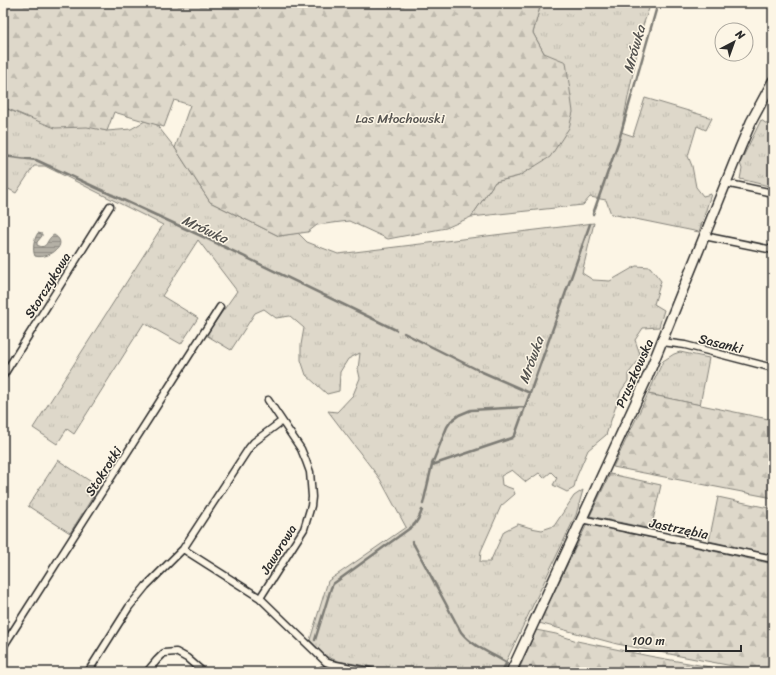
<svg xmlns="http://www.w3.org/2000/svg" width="776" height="675" font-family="Sriracha,sans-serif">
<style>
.grass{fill:url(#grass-tufts);stroke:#84827a}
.forest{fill:url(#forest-firs);stroke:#84827a}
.water{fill:url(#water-rules);stroke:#7d7b74}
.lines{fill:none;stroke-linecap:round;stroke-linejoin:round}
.stream{stroke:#7d7b74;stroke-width:2.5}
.street-casing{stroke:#2b2b2b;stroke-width:9}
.secondary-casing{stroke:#2b2b2b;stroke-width:12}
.street{stroke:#fcf5e5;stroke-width:6}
.secondary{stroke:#fcf5e5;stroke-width:9}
.labels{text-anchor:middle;stroke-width:3;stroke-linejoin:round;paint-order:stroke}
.park-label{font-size:13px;fill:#585653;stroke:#fcf5e5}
.street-label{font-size:13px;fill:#2b2b2b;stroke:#fcf5e5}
.water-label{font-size:14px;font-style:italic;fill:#545350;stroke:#fcf5e5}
</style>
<defs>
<pattern id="grass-tufts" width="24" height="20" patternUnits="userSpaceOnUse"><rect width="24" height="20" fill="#ded8ca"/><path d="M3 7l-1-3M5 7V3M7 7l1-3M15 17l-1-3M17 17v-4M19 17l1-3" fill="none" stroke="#bfbaae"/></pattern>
<pattern id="forest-firs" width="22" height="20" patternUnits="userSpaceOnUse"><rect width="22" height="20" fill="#ded8ca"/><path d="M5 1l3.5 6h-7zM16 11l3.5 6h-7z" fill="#bfbaae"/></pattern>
<pattern id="water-rules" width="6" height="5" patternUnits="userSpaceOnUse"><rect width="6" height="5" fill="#b4b0a5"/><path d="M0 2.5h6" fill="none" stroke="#938f87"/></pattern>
</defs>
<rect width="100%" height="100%" fill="#fcf5e5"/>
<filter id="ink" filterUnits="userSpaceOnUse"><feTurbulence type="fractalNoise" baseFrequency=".025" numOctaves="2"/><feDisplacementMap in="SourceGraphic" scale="8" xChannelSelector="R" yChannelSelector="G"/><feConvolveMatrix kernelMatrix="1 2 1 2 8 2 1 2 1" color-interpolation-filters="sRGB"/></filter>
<g filter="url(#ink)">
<path class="grass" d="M 541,3 L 651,3 L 642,28 L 621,132 L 633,136 L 645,98 L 712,118 L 706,130 L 697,126 L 688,156 L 692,166 L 696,187 L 703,196 L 711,194 L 699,232 L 611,214 L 606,200 L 590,197 L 583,205 L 471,217 L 495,182 L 519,176 L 544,53 L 533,33 Z
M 3,107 L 28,118 L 42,115 L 107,131 L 131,129 L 145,121 L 156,124 L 175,148 L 210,202 L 279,236 L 298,233 L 307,242 L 338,254 L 594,223 L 582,273 L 593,280 L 610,281 L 636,266 L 650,267 L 661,281 L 654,304 L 664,310 L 659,327 L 643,328 L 635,340 L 641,357 L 628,374 L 628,381 L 621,391 L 606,435 L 588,450 L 576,478 L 574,488 L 567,492 L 553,485 L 557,478 L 551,472 L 544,478 L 539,473 L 526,482 L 512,470 L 501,476 L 502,485 L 513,489 L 515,494 L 501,506 L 481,551 L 480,562 L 490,562 L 504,531 L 518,524 L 531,528 L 542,530 L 554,526 L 574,496 L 583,490 L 576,515 L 501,672 L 400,672 L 338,661 L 325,656 L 310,640 L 328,581 L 406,527 L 380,479 L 328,411 L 337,412 L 353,395 L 360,378 L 358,369 L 360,353 L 348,359 L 340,372 L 339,391 L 327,394 L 306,375 L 301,360 L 301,345 L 304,328 L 290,316 L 276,318 L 264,309 L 255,313 L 231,350 L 206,335 L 237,291 L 198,240 L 162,296 L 198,318 L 181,344 L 144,323 L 74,434 L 67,429 L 57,444 L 33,428 L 163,225 L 45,166 L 34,166 L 16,193 L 3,186 Z
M 761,120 L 767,124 L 773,126 L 773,187 L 740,179 L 742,169 L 740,163 Z
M 680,352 L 709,358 L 700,405 L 648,394 L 663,361 L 674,354 Z
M 58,460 L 99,487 L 70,533 L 28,506 Z"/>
<path class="forest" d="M 3,3 L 541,3 L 533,33 L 544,53 L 566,62 L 573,112 L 569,128 L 550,157 L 519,176 L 495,182 L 471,217 L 446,228 L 388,239 L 349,221 L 317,225 L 308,232 L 279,236 L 210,202 L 175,148 L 190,105 L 174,100 L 164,127 L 114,112 L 107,131 L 87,127 L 55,128 L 3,107 Z
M 648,394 L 773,420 L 773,498 L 613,467 Z
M 610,474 L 661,485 L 651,529 L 590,516 Z
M 718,497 L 773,509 L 773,555 L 709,541 Z
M 587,524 L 773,564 L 773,672 L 764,672 L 617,644 L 539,623 Z
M 536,630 L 556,634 L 577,641 L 649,656 L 738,672 L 518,672 Z"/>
<path class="water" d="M 38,233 L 42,234 L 42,236 L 37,242 L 37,245 C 48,251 46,238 54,235 C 71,245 47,260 35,256 C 32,250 34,238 38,233 Z"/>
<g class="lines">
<path class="stream" d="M 3,156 L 36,160 L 210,240 L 396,330
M 593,214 L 619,140 L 658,3
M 404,333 L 480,371 L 530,393 L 590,224
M 432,464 L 447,427 L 451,421 L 459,415 L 471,410 L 525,407
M 423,504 L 432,465 L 512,438 L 515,435 L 530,393
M 412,541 L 461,632 C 472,646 492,654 507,663 L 502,672
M 315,640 L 331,588 L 333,584 L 413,526 C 418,521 420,516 422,510"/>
<defs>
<path id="street" d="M 725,183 L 773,193
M 704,236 L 773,250
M 662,342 L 685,345 L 773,368
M 3,376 L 110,206
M 581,519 L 773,559
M 183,549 L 260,598 L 326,662 L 331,664 L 372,672
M 260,598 L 304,529 L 311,506 L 312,497 L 311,484 L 310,472 L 306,461 L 301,449 L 268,400
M 3,647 L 220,307
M 88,672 L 129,607 L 146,586 L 183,549 L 249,448 L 254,442 L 282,421
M 147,672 L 157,660 L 164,653 L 176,652 L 187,658 L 203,672
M 321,672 L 322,670"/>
<path id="secondary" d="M 511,672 L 647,378 L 740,148 L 751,122 L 773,81"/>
</defs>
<use href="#street" class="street-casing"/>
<use href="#secondary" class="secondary-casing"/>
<use href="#street" class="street"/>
<use href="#secondary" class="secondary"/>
</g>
</g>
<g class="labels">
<g class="park-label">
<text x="400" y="123">Las Młochowski</text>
</g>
<g class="street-label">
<text transform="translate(47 285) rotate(-58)" y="5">Storczykowa</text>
<text transform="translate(721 343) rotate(14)" y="5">Sasanki</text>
<text transform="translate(634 373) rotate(-66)" y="5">Pruszkowska</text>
<text transform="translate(103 471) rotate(-57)" y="5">Stokrotki</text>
<text transform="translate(679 528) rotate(12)" y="5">Jastrzębia</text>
<text transform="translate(278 549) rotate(-58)" y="5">Jaworowa</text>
</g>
<g class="water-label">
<text transform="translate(634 49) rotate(-74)" y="5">Mrówka</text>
<text transform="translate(205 229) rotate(25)" y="5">Mrówka</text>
<text transform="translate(531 360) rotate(-70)" y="5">Mrówka</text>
</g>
</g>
<rect width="776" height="675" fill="none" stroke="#fcf5e5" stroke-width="16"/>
<rect x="8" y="8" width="760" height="659" fill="none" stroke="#2b2b2b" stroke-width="1.5" filter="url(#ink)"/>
<g transform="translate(734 42) rotate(41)"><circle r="19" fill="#fcf5e5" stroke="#a8a49b"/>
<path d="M0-3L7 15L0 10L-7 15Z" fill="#2b2b2b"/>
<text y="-6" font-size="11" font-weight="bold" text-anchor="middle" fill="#2b2b2b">N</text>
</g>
<path d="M626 645v6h115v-6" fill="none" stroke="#2b2b2b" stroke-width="2"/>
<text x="632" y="645" font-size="12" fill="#2b2b2b" stroke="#fcf5e5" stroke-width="3" paint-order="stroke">100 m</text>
</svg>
